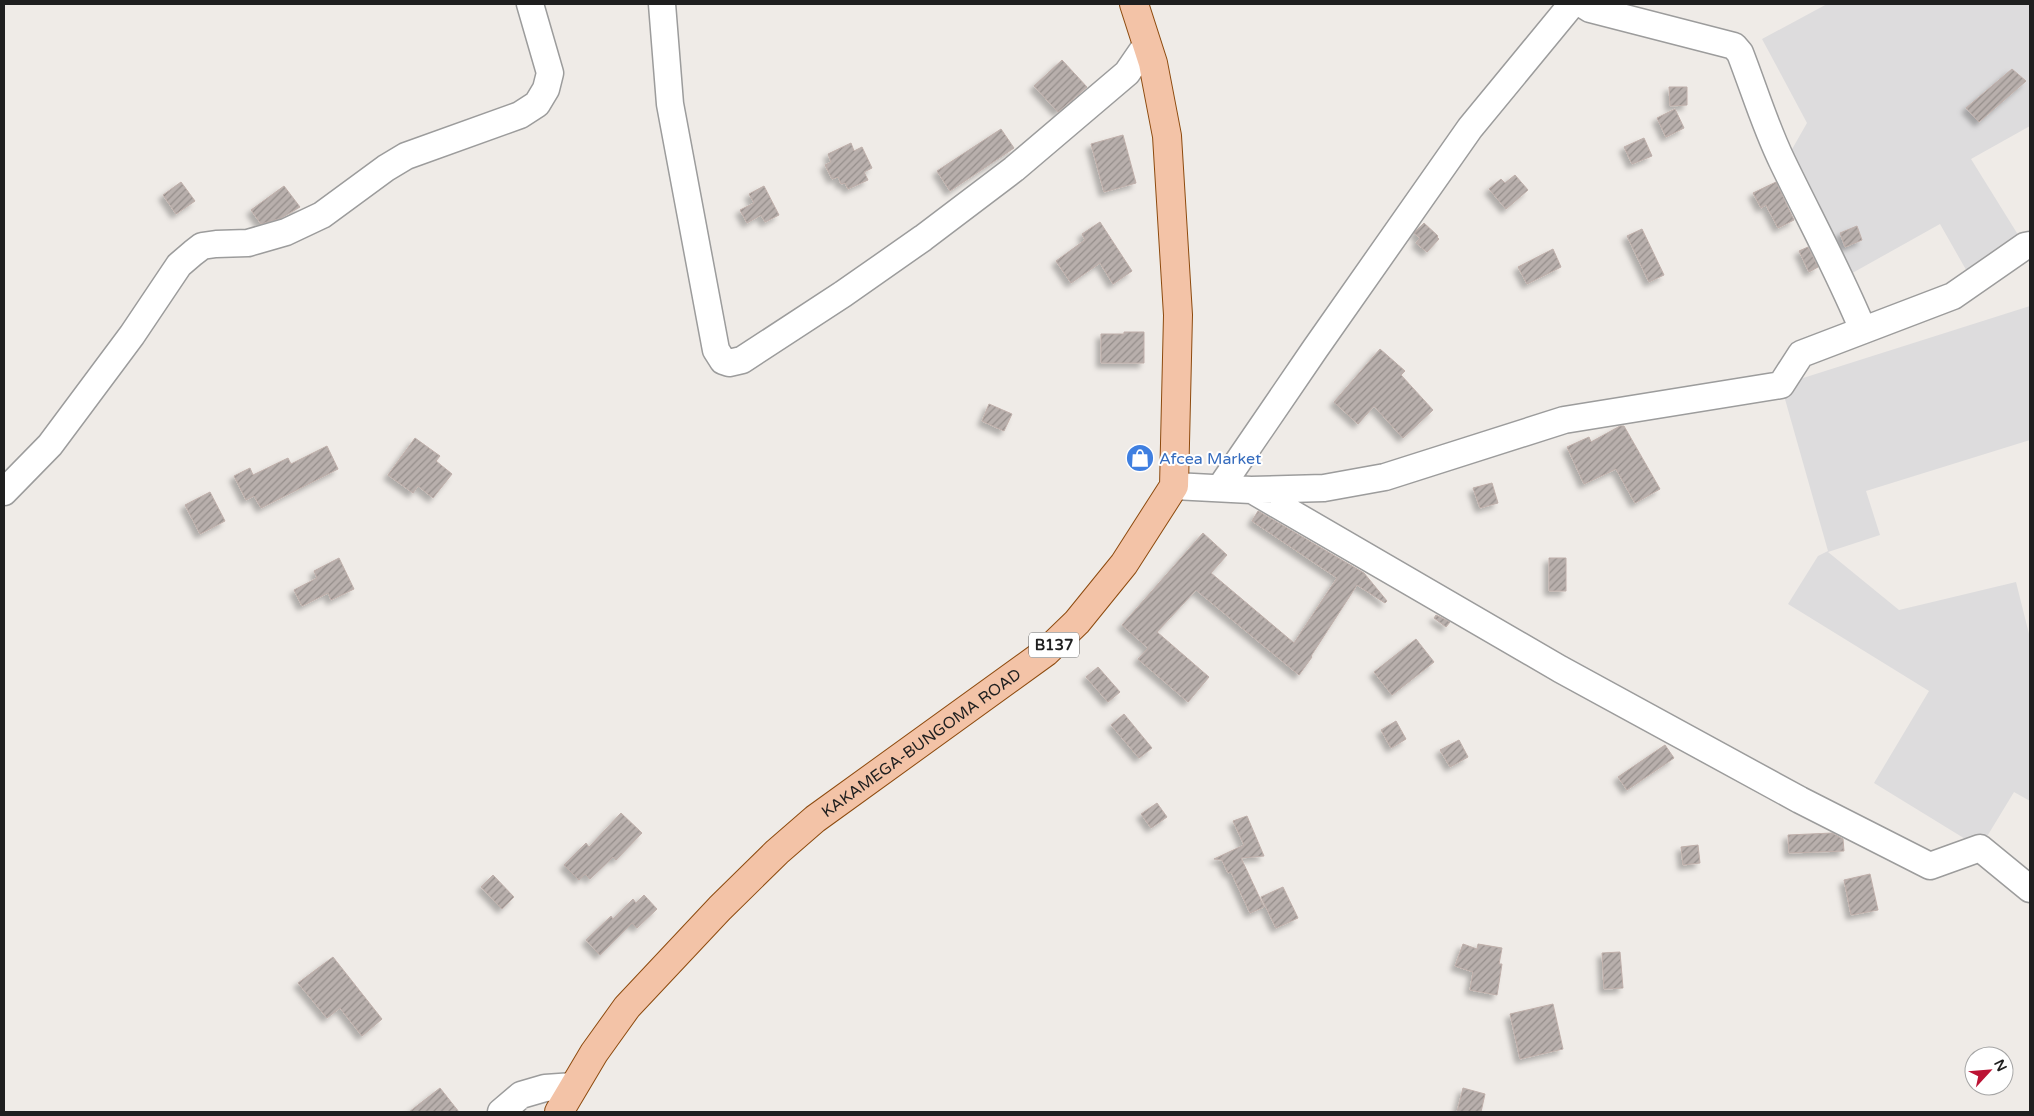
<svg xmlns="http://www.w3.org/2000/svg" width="2034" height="1116" font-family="'Varela Round',sans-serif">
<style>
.residential{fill:#dddcdd}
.building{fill:url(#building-hatch);stroke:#bfafaa;filter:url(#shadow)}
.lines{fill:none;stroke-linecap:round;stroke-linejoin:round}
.minor-casing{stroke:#9c9c9c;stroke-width:29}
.major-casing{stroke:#8d4a0e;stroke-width:30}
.minor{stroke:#fff;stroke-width:26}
.major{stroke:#f3c3a7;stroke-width:28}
.labels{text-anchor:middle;stroke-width:4;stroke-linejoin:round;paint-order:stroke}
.shield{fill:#fff;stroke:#626262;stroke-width:1}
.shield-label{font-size:15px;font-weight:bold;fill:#1f1f1f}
.shop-label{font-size:16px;fill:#366cbe;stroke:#fff;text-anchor:start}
.street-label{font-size:16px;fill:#1f1f1f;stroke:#fff}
</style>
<defs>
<pattern id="building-hatch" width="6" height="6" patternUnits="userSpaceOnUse" patternTransform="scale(1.25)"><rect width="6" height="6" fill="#b8afac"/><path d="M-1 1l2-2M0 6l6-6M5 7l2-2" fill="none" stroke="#958e8b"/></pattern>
<filter id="shadow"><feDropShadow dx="-4.5" dy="4.5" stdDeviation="2.5" flood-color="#0004"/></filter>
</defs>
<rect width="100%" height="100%" fill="#efebe7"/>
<path class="residential" d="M 1827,4 L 2030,4 L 2030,126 L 1971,159 L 2025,246 L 1969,275 L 1940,224 L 1847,276 L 1787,158 L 1807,123 L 1762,39 Z
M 2030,306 L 2030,440 L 1866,491 L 1880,535 L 1828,552 L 1899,610 L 2016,582 L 2030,638 L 2030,801 L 2014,792 L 1980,848 L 1874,783 L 1929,691 L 1788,604 L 1818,556 L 1828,551 L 1781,385 Z"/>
<path class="building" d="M 1062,60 L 1087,87 L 1058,112 L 1034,86 Z
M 2012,69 L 2026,81 L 1979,122 L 1966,108 Z
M 1669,87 L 1687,87 L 1687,105 L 1670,106 Z
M 1675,109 L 1684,128 L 1666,137 L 1657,118 Z
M 1001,129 L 1014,148 L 950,191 L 937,171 Z
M 1123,135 L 1136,183 L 1104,192 L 1091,144 Z
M 1644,138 L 1652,156 L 1632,164 L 1624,147 Z
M 851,143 L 854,151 L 862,147 L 872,168 L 864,172 L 868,180 L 848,189 L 845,183 L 841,184 L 838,177 L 832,179 L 825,165 L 831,162 L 828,154 Z
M 1515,175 L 1528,190 L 1506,209 L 1489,189 L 1501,179 L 1505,183 Z
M 181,182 L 195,201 L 176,214 L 163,195 Z
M 1776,182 L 1794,220 L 1778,228 L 1766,205 L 1761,208 L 1753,193 Z
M 284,186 L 300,207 L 281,218 L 261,224 L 251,210 Z
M 764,186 L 779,215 L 765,222 L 761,215 L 747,223 L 740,210 L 754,203 L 749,194 Z
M 1100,222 L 1132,271 L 1113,284 L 1100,263 L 1071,283 L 1056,261 L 1085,240 L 1082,234 Z
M 1424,223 L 1438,236 L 1437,237 L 1439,239 L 1427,252 L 1416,243 L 1420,238 L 1414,233 Z
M 1857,226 L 1862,240 L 1845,247 L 1840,233 Z
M 1642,229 L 1664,275 L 1649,282 L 1627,236 Z
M 1808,247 L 1818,267 L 1809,272 L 1799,251 Z
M 1553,249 L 1561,267 L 1527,284 L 1518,267 Z
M 1124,332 L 1144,332 L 1144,363 L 1101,363 L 1101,334 L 1124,334 Z
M 1380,349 L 1405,371 L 1401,375 L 1433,410 L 1403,438 L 1374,406 L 1358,424 L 1334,402 Z
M 989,404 L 1012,414 L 1004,431 L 982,421 Z
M 1620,426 L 1624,426 L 1660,489 L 1635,503 L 1616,469 L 1584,484 L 1567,447 L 1589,437 L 1591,442 Z
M 415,438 L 440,456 L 436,461 L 452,474 L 433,498 L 418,486 L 413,493 L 388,475 Z
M 327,446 L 338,469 L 261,508 L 254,496 L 246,500 L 234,476 L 250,468 L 253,475 L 288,458 L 291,464 Z
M 1492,483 L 1498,503 L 1480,508 L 1473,488 Z
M 210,492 L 225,521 L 200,534 L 185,505 Z
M 1258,511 L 1364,573 L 1387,601 L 1385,603 L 1357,585 L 1311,656 L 1312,657 L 1299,675 L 1196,590 L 1157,632 L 1209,677 L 1188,702 L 1138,659 L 1148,648 L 1122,625 L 1203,533 L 1227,555 L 1211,573 L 1294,643 L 1337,578 L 1252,521 Z
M 339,558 L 354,589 L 331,600 L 328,593 L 302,606 L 294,590 L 317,578 L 314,571 Z
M 1549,558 L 1566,558 L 1566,591 L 1549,591 Z
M 1436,615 L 1450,622 L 1446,627 L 1434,618 Z
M 1416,639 L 1434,662 L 1392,695 L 1374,672 Z
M 1098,667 L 1120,692 L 1108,702 L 1086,677 Z
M 1124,714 L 1152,748 L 1139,758 L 1111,725 Z
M 1396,721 L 1406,739 L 1391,748 L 1381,730 Z
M 1459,740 L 1468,757 L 1450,767 L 1440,750 Z
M 1665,745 L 1674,758 L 1627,790 L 1618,777 Z
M 1157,803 L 1167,817 L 1151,828 L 1141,814 Z
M 621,813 L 642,833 L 616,860 L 613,857 L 590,879 L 585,874 L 579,880 L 564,865 L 586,843 L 589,847 Z
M 1247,816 L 1264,856 L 1241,858 L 1264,907 L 1250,913 L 1231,872 L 1228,873 L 1222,860 L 1214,859 L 1244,845 L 1233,821 Z
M 1832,833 L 1843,839 L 1844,851 L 1789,853 L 1788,835 Z
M 1698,845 L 1700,863 L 1683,865 L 1681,847 Z
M 1870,874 L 1878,910 L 1851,915 L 1844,880 Z
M 493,875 L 514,897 L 502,909 L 481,887 Z
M 1283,887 L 1298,918 L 1276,928 L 1261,897 Z
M 644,895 L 657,909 L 637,928 L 632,923 L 600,955 L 586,940 L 611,916 L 613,919 L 633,899 L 636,903 Z
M 1463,944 L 1477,949 L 1478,944 L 1502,948 L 1499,964 L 1502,964 L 1497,995 L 1470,990 L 1473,972 L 1455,966 Z
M 1620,952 L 1623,988 L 1604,989 L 1602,953 Z
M 333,957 L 382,1019 L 362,1036 L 340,1008 L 327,1018 L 298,983 Z
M 1553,1004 L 1563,1049 L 1520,1059 L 1510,1014 Z
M 440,1088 L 459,1112 L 409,1112 Z
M 1463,1088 L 1485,1094 L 1481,1112 L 1457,1112 Z"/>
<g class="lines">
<defs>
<path id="minor" d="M 662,4 L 670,104 L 716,350 L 723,361 L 729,363 L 742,360 L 843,294 L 923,238 L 1014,169 L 1127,73 L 1147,44
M 1582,4 L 1590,9 L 1734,46 L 1740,53 C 1754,89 1765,126 1782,161 C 1809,217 1839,272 1863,330
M 1174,486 L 1251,490 L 1324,488 L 1385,477 L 1564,420 L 1781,385 L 1801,354 L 1953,296 L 2025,246 L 2030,245
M 1220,488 L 1315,349 L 1470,128 L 1572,4
M 1252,490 L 1560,669 L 1800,800 L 1930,866 L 1980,848 L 2030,889
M 4,492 L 50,445 L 132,335 L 179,265 L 193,253 L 202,246 L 216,244 L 248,243 L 286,232 L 322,215 L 386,168 L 406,156 L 520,115 L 537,104 L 546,89 L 550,73 L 530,4
M 501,1112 L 521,1095 L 545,1088 L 574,1086"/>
<g id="major">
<path id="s1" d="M 559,1112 L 594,1053 L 627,1007 L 720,908 L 777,852 L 815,819 L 1046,652 L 1077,622 L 1124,564 L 1174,486 L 1178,315 L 1167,136 L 1153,63 L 1134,4"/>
</g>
</defs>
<use href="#minor" class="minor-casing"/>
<use href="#major" class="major-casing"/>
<use href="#minor" class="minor"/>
<use href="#major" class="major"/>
</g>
<defs>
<symbol id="shop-disc" viewBox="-11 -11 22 22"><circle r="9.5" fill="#3f7fe0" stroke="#fff"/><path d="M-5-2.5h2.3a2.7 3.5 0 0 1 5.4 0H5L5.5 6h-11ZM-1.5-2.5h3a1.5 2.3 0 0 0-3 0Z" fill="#fff"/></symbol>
</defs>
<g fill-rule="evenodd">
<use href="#shop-disc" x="1124" y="442" width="32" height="32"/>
</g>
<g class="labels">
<rect class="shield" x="1029" y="632.5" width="50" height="25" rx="4"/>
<g class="shield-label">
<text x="1054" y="650">B137</text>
</g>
<g class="shop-label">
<text x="1159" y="464">Afcea Market</text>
</g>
<g class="street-label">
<text dy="6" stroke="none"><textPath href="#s1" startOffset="522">KAKAMEGA-BUNGOMA ROAD</textPath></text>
</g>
</g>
<rect width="2034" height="1116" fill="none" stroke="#1f1f1f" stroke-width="10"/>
<g transform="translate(1989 1071) rotate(64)"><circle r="24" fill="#ffffff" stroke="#a5a5a5"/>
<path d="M0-4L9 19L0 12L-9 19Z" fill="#bc1334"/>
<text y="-8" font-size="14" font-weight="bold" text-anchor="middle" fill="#1f1f1f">N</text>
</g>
</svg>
